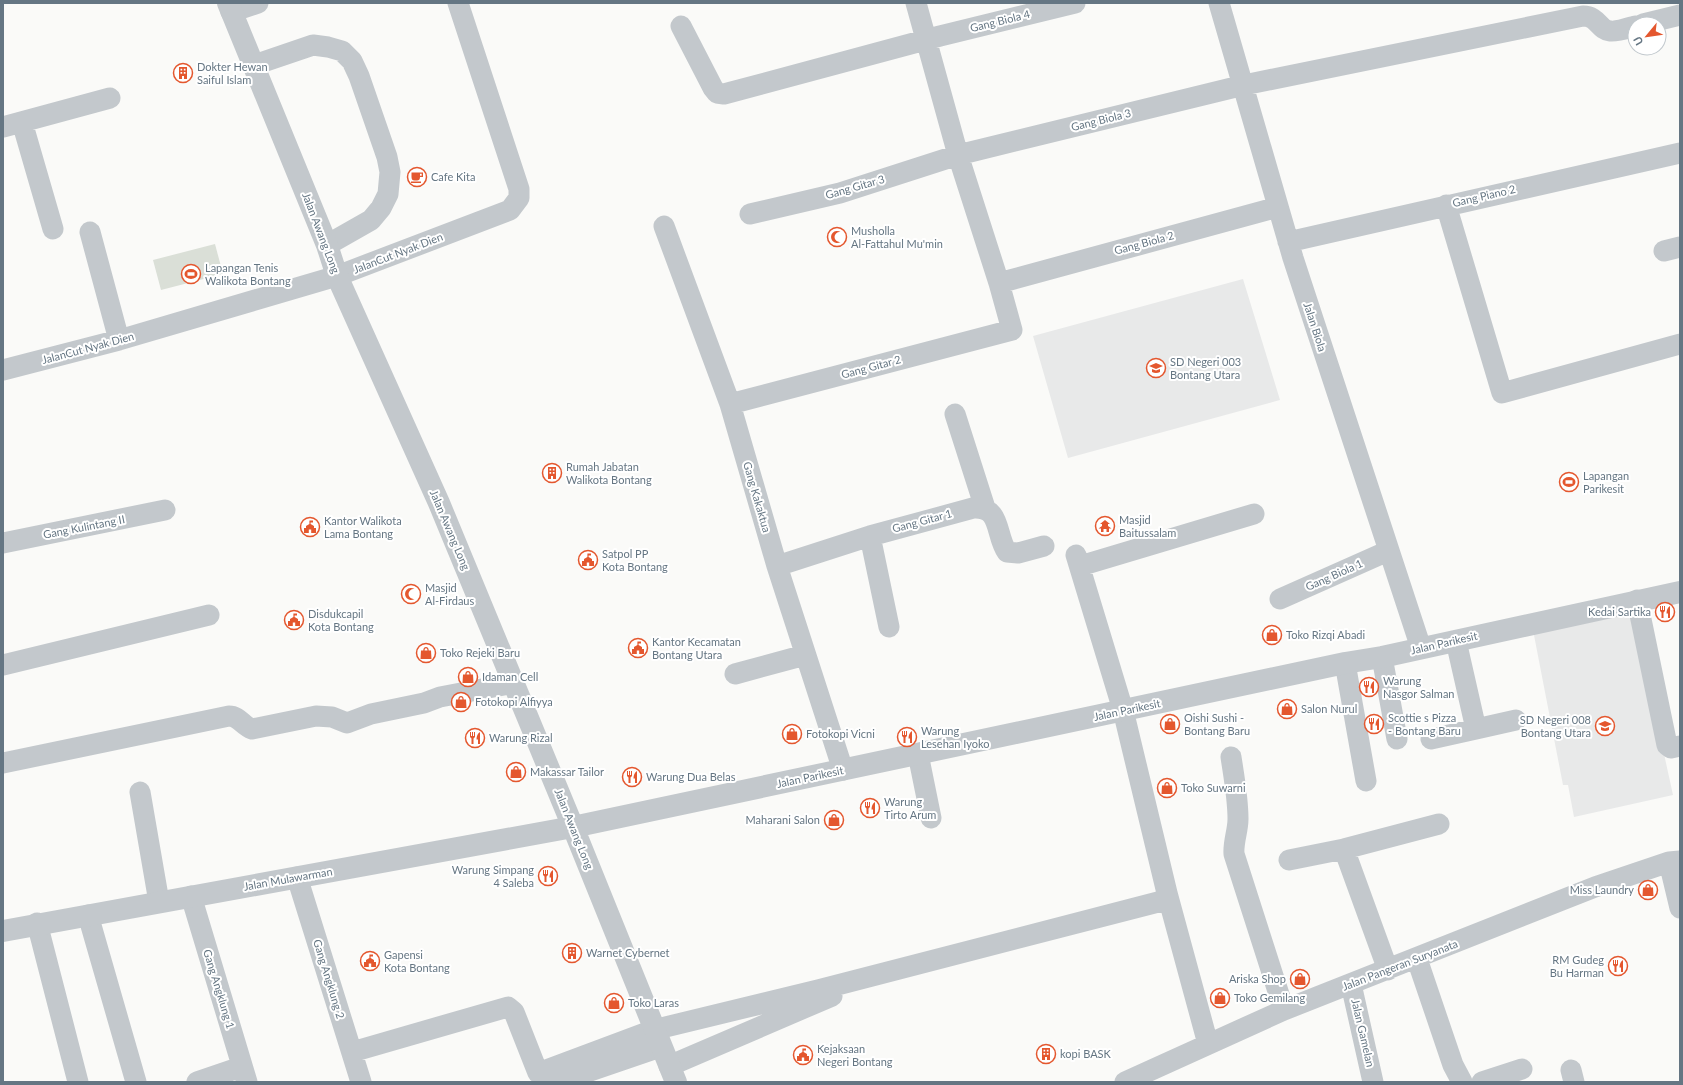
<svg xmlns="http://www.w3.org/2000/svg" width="1683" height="1085" font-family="Lato,sans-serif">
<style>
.built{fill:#e8e9e9}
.green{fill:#dadfd7}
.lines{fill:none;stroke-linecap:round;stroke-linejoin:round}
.minor{stroke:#c3c8cc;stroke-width:21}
.tertiary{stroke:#c3c8cc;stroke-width:22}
.labels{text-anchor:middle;stroke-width:4;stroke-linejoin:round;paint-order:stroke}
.street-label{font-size:11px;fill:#657683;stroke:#fff}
.poi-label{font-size:11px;fill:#657683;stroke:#fff;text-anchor:start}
</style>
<rect width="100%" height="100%" fill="#fafaf8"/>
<path class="built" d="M 1243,279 L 1280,400 L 1068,458 L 1033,336 Z
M 1637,607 L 1645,667 L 1673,795 L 1574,817 L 1568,785 L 1563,785 L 1533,630 Z"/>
<path class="green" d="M 215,244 L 223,274 L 161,290 L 153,260 Z"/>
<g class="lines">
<path class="minor" d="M 1219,3 L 1293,258 L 1421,648
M 231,12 L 258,3
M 1643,24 L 1680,15
M 681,26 L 713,88 L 717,93 L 724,94 L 940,36 L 1075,3
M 254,65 L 313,45 L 328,47 L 342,51 L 352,61 L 359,76 L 387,157 L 390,172 L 388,194 L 381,208 L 371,220 L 327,245
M 22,122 L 53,229
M 3,127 L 110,98
M 1446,205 L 1502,393 L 1680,344
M 750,214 L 840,193 L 958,155 L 1244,85 L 1583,16 C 1598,16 1599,30 1610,31 C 1617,32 1628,28 1635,26
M 664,226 L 730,404 L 777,566 L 843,770
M 90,232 L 119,340
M 1288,242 L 1680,153
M 1664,251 L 1680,247
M 999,283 L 1278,207
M 3,370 L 119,340 L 337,276 L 510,210 L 519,198 L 519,189 L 458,3
M 730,404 L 1012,330 L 999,283 L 958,155 L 916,3
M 955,414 L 985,508
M 870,536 L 889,627
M 3,543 L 165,510
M 777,566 L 870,536 L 973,508 C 1002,506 995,535 1007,552 L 1018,553 L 1044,546
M 1080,566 L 1254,514
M 1280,599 L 1388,551
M 1637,600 L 1667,745 L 1671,748 L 1680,746
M 1456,641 L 1476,729 L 1516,720
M 1382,657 L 1397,739
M 1345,663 L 1366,781
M 3,665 L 209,615
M 735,674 L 805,655
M 1431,739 L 1476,729
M 918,754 L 931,818
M 1231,757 C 1234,777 1238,798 1238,819 C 1238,831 1233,842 1234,854 L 1284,1010
M 3,763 L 229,716 C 239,716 243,726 252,729 L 316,716 L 332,717 L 347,723 L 371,714 L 424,703 L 440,697 L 514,683
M 140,792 L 159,902
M 1344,849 L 1388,970
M 1289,860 L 1344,849 L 1439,824
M 1669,862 L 1680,908
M 297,877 L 361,1082
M 1167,893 L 1208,1044
M 191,896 L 247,1082
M 88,915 L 136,1082
M 37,923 L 78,1082
M 1417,959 L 1453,1065 L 1462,1082
M 1351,984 L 1373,1082
M 352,1052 L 508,1007 L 514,1012 L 538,1073 L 653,1030 L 818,990 L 1162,901 L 1167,893 L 1123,710 L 1076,555
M 669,1066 L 832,996
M 1571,1070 L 1574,1082
M 197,1082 L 241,1067
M 558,1082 L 660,1047
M 1125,1082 L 1284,1010 L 1595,887 L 1669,862 L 1680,861
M 1482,1082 L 1522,1069"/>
<path class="tertiary" d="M 228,3 L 327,245 L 337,276 L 439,503 L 573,827 L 676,1082
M 3,931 L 573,827 L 1345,663 L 1382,657 L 1680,592"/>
</g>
<defs>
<symbol id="building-ring" viewBox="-11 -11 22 22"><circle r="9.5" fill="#fff" stroke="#e4572e" stroke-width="1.5"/><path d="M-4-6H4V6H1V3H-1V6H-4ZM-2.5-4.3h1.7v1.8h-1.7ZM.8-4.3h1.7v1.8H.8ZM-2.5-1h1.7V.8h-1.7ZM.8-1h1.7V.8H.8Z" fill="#e4572e"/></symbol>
<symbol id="cafe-ring" viewBox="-11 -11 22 22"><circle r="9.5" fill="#fff" stroke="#e4572e" stroke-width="1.5"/><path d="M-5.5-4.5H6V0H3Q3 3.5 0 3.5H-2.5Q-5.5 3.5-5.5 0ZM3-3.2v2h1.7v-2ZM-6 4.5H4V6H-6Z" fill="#e4572e"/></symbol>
<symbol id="mosque-ring" viewBox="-11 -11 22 22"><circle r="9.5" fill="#fff" stroke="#e4572e" stroke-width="1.5"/><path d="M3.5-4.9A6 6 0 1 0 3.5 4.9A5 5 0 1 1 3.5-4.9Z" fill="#e4572e"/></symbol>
<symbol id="stadium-ring" viewBox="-11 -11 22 22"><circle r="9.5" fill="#fff" stroke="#e4572e" stroke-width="1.5"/><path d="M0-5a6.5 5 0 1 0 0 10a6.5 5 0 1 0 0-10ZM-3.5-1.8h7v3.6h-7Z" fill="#e4572e"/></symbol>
<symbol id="school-ring" viewBox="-11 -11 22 22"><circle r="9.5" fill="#fff" stroke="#e4572e" stroke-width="1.5"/><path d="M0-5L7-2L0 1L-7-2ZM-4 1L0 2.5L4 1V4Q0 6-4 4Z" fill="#e4572e"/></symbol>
<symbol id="temple-ring" viewBox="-11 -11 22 22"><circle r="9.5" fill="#fff" stroke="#e4572e" stroke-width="1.5"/><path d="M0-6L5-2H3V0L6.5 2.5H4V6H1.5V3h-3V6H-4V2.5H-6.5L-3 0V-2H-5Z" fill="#e4572e"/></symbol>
<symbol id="civic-ring" viewBox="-11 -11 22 22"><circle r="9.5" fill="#fff" stroke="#e4572e" stroke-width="1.5"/><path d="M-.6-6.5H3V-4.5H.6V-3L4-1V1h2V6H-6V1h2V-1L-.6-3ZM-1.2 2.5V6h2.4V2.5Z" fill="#e4572e"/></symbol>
<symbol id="restaurant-ring" viewBox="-11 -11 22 22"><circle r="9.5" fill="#fff" stroke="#e4572e" stroke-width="1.5"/><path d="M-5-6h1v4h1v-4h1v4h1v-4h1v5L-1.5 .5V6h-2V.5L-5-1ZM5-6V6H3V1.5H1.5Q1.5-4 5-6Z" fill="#e4572e"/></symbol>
<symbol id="shop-ring" viewBox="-11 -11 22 22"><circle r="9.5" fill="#fff" stroke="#e4572e" stroke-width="1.5"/><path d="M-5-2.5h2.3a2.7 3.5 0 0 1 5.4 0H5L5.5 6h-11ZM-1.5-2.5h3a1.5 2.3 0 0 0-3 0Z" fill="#e4572e"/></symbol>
</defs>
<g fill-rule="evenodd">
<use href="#building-ring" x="172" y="62" width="22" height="22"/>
<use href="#cafe-ring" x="406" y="166" width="22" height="22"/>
<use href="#mosque-ring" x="826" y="226" width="22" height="22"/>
<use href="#stadium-ring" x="180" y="263" width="22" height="22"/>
<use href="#school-ring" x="1145" y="357" width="22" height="22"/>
<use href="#building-ring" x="541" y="462" width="22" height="22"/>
<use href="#stadium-ring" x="1558" y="471" width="22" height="22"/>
<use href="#temple-ring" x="1094" y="515" width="22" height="22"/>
<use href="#civic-ring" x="299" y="516" width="22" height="22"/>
<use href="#civic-ring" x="577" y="549" width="22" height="22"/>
<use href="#mosque-ring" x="400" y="583" width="22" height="22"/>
<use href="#restaurant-ring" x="1654" y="601" width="22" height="22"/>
<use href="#civic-ring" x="283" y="609" width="22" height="22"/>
<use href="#shop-ring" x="1261" y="624" width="22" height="22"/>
<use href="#civic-ring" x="627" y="637" width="22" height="22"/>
<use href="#shop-ring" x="415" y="642" width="22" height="22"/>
<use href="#shop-ring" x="457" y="666" width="22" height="22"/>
<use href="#restaurant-ring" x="1358" y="676" width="22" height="22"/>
<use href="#shop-ring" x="450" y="691" width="22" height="22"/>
<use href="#shop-ring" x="1276" y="698" width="22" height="22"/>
<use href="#shop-ring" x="1159" y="713" width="22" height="22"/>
<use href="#restaurant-ring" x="1363" y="713" width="22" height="22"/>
<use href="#school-ring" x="1594" y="715" width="22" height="22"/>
<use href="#shop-ring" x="781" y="723" width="22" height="22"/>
<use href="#restaurant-ring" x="896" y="726" width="22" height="22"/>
<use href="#restaurant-ring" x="464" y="727" width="22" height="22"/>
<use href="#shop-ring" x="505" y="761" width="22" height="22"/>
<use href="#restaurant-ring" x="621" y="766" width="22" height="22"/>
<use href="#shop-ring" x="1156" y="777" width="22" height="22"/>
<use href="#restaurant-ring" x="859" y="797" width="22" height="22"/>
<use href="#shop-ring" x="823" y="809" width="22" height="22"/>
<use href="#restaurant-ring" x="537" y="865" width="22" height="22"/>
<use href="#shop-ring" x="1637" y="879" width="22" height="22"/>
<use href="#building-ring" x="561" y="942" width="22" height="22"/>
<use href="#civic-ring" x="359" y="950" width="22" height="22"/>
<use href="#restaurant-ring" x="1607" y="955" width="22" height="22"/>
<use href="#shop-ring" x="1289" y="968" width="22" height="22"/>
<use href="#shop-ring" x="1209" y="987" width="22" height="22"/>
<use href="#shop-ring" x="603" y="992" width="22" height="22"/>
<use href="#building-ring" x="1035" y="1043" width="22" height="22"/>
<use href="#civic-ring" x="792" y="1044" width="22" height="22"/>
</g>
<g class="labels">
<g class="street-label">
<text transform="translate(1000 21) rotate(-14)" y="4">Gang Biola 4</text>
<text transform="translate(1101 120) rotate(-14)" y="4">Gang Biola 3</text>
<text transform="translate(855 187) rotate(-16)" y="4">Gang Gitar 3</text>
<text transform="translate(1484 196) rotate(-13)" y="4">Gang Piano 2</text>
<text transform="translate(321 233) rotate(69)" y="4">Jalan Awang Long</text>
<text transform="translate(1144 243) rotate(-15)" y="4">Gang Biola 2</text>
<text transform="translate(398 253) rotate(-21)" y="4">JalanCut Nyak Dien</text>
<text transform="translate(1315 327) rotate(72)" y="4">Jalan Biola</text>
<text transform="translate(88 348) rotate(-15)" y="4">JalanCut Nyak Dien</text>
<text transform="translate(871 367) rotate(-15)" y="4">Gang Gitar 2</text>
<text transform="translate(757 497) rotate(74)" y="4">Gang Kakaktua</text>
<text transform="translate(922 521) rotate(-15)" y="4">Gang Gitar 1</text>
<text transform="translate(84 527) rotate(-11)" y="4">Gang Kulintang II</text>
<text transform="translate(450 530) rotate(67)" y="4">Jalan Awang Long</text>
<text transform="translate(1334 575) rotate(-24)" y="4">Gang Biola 1</text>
<text transform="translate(1444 643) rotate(-13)" y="4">Jalan Parikesit</text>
<text transform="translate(1127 710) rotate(-12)" y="4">Jalan Parikesit</text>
<text transform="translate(810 777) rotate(-12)" y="4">Jalan Parikesit</text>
<text transform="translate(574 829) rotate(68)" y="4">Jalan Awang Long</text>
<text transform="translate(288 879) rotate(-10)" y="4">Jalan Mulawarman</text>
<text transform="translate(1400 965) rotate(-21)" y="4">Jalan Pangeran Suryanata</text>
<text transform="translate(329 979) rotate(73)" y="4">Gang Angklung 2</text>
<text transform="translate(219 989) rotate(73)" y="4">Gang Angklung 1</text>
<text transform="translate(1363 1033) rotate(77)" y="4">Jalan Gamelan</text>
</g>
<g class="poi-label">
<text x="197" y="71">Dokter Hewan<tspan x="197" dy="13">Saiful Islam</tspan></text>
<text x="431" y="181">Cafe Kita</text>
<text x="851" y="235">Musholla<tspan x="851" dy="13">Al-Fattahul Mu'min</tspan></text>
<text x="205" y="272">Lapangan Tenis<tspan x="205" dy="13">Walikota Bontang</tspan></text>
<text x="1170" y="366">SD Negeri 003<tspan x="1170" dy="13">Bontang Utara</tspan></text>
<text x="566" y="471">Rumah Jabatan<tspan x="566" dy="13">Walikota Bontang</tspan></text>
<text x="1583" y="480">Lapangan<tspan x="1583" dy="13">Parikesit</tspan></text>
<text x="1119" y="524">Masjid<tspan x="1119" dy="13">Baitussalam</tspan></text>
<text x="324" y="525">Kantor Walikota<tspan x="324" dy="13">Lama Bontang</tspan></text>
<text x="602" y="558">Satpol PP<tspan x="602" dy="13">Kota Bontang</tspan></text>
<text x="425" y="592">Masjid<tspan x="425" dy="13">Al-Firdaus</tspan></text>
<text x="1651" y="616" text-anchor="end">Kedai Sartika</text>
<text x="308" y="618">Disdukcapil<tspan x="308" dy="13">Kota Bontang</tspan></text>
<text x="1286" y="639">Toko Rizqi Abadi</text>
<text x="652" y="646">Kantor Kecamatan<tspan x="652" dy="13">Bontang Utara</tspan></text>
<text x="440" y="657">Toko Rejeki Baru</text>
<text x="482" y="681">Idaman Cell</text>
<text x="1383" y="685">Warung<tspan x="1383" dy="13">Nasgor Salman</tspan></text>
<text x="475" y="706">Fotokopi Alfiyya</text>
<text x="1301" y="713">Salon Nurul</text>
<text x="1184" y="722">Oishi Sushi -<tspan x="1184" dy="13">Bontang Baru</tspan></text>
<text x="1388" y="722">Scottie s Pizza<tspan x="1388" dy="13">- Bontang Baru</tspan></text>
<text x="1591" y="724" text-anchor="end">SD Negeri 008<tspan x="1591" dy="13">Bontang Utara</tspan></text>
<text x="921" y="735">Warung<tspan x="921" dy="13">Lesehan Iyoko</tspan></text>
<text x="806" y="738">Fotokopi Vicni</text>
<text x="489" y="742">Warung Rizal</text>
<text x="530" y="776">Makassar Tailor</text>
<text x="646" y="781">Warung Dua Belas</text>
<text x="1181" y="792">Toko Suwarni</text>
<text x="884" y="806">Warung<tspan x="884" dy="13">Tirto Arum</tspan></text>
<text x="820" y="824" text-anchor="end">Maharani Salon</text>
<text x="534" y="874" text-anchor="end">Warung Simpang<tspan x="534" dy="13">4 Saleba</tspan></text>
<text x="1634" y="894" text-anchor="end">Miss Laundry</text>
<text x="586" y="957">Warnet Cybernet</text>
<text x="384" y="959">Gapensi<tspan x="384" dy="13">Kota Bontang</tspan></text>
<text x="1604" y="964" text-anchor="end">RM Gudeg<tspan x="1604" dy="13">Bu Harman</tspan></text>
<text x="1286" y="983" text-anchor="end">Ariska Shop</text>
<text x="1234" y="1002">Toko Gemilang</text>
<text x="628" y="1007">Toko Laras</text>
<text x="817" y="1053">Kejaksaan<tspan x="817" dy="13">Negeri Bontang</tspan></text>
<text x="1060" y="1058">kopi BASK</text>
</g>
</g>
<rect width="1683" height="1085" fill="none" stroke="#657683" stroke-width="8"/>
<g transform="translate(1647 36) rotate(241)"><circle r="19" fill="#ffffff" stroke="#c1c8cd"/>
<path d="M0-3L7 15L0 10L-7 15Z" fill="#e4572e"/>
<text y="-6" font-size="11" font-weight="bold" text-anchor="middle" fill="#657683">U</text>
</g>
</svg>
